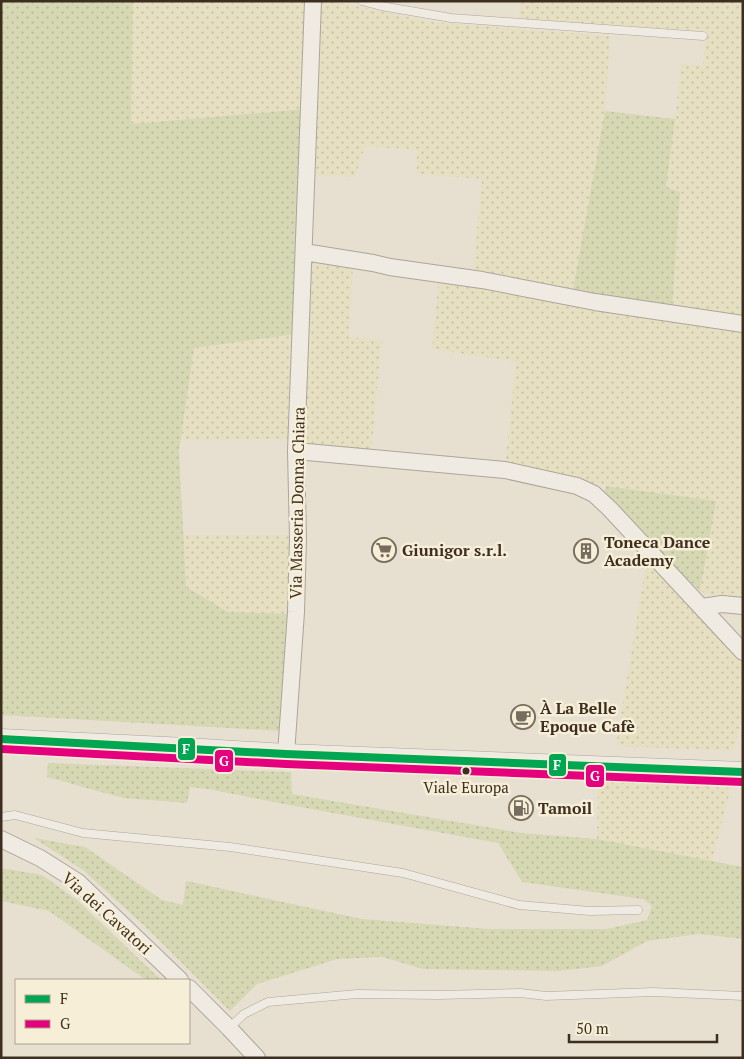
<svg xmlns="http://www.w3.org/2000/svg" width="744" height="1059" font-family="'PT Serif',serif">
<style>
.farmland{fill:url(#farmland-dots)}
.grass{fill:url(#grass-dots)}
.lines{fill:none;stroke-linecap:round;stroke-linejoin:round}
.service-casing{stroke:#ada599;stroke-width:9}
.minor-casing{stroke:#ada599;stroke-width:18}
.tertiary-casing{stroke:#ada599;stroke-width:21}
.service{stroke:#efebe3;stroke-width:8}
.minor{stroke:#efebe3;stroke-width:16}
.tertiary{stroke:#efebe3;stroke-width:20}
.bus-1-casing{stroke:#f7eed8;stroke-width:11}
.bus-2-casing{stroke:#f7eed8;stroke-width:11}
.bus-1{stroke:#00a651;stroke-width:8}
.bus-2{stroke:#e5007d;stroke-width:8}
.bus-dot{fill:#3d2e20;stroke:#f7eed8;stroke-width:2}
.labels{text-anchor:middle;stroke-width:5;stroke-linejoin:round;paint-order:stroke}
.bus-label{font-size:15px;fill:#3d2e20;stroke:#f7eed8}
.street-label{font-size:16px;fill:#3d2e20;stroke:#f7eed8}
.poi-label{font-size:16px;font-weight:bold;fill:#3d2e20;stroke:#f7eed8;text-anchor:start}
.line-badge{stroke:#f7eed8;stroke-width:2}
.badge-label{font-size:14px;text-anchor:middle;font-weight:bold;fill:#fff}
</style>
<defs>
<pattern id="farmland-dots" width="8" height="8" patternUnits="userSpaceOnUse" patternTransform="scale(1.25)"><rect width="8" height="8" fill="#e6dfc2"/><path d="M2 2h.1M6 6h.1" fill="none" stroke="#c6c0a6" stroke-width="1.8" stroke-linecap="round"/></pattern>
<pattern id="grass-dots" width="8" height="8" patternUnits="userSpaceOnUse" patternTransform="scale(1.25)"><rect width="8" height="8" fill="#d6d7b3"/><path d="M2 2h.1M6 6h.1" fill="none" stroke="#b9b99a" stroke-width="1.8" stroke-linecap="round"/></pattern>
</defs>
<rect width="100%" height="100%" fill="#e7e0d1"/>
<path class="farmland" d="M 133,1 L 308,1 L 305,109 L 131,124 Z
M 319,1 L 334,1 L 431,22 L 610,36 L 605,111 L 572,295 L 473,272 L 482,179 L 417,174 L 417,150 L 365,146 L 355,177 L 315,175 Z
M 520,1 L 743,1 L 743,319 L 672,309 L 680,192 L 666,187 L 675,119 L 681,64 L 703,66 L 706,31 L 519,19 Z
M 311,257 L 353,262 L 349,337 L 382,340 L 371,452 L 310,448 L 301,441 Z
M 439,278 L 743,329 L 743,599 L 709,595 L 700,591 L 715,501 L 606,486 L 505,466 L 516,362 L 432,349 Z
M 296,334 L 292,439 L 181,440 L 194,348 Z
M 183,535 L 293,535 L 290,614 L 228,612 L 185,587 Z
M 647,556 L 743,658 L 743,710 L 734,751 L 616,746 Z
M 598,780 L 731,788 L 712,862 L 597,839 Z"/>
<path class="grass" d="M 1,1 L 133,1 L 131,124 L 305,109 L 296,334 L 194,348 L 179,451 L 186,587 L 228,612 L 290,614 L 282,731 L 1,715 Z
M 605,111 L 675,119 L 666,187 L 680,192 L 672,309 L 572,295 Z
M 606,486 L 716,501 L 700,591 L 603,497 Z
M 48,763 L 291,772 L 292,794 L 522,833 L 597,839 L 743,867 L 743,939 L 699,934 L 647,941 L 602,966 L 559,971 L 423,969 L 383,957 L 337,959 L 257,984 L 230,1011 L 151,932 L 83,870 L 34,838 L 85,847 L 162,900 L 183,905 L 186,881 L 362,919 L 489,929 L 607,929 L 647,920 L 652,906 L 643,899 L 522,882 L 498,843 L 284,804 L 208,789 L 190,787 L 187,803 L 123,798 L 47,777 Z
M 1,868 L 42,875 L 77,900 L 161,980 L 146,980 L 49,911 L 1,901 Z"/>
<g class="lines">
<defs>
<path id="service" d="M 362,1 L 381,6 L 451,18 L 703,36
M 1,817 L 15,815 L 83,833 L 230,847 L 403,873 L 519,905 L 590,911 L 638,910
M 229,1028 L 244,1014 L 268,1002 L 357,994 L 438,995 L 520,993 L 546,996 L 653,992 L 743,996"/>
<path id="minor" d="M 304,252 L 373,263 L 390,267 L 482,280 L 595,302 L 743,324
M 296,451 L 505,470 L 577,486 L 594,494 L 610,509 L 743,652
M 702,607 L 722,604 L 743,606
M 286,754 L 296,612 L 298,538 L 296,451 L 313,1
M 1,839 L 40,858 L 78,882 L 180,980
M 189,988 L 229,1028 L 257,1058"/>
<path id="tertiary" d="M 1,739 L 186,748 L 286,754 L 743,772"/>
</defs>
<use href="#service" class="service-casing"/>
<use href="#minor" class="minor-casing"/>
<use href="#tertiary" class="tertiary-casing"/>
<use href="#service" class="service"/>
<use href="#minor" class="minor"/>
<use href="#tertiary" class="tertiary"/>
<defs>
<path id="bus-1" d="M 1,739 L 286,754 L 743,772"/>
<path id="bus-2" d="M 1,749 L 286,764 L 743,782"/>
</defs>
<use href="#bus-1" class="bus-1-casing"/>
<use href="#bus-2" class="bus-2-casing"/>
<use href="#bus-1" class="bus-1"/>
<use href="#bus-2" class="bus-2"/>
</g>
<defs>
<symbol id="supermarket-ring" viewBox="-11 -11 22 22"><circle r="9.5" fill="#f7eed8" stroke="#786c5e" stroke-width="1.5"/><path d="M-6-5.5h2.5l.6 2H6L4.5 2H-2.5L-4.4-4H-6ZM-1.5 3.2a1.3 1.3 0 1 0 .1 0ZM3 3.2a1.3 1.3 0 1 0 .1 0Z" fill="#786c5e"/></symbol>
<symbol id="building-ring" viewBox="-11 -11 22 22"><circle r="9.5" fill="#f7eed8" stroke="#786c5e" stroke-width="1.5"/><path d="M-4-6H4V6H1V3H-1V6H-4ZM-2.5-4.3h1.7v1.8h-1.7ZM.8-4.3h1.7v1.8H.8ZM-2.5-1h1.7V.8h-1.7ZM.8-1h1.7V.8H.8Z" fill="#786c5e"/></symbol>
<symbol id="cafe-ring" viewBox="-11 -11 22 22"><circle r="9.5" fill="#f7eed8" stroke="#786c5e" stroke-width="1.5"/><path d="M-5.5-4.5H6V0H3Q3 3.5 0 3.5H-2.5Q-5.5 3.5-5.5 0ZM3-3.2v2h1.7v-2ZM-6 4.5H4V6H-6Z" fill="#786c5e"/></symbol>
<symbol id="fuel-ring" viewBox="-11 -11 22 22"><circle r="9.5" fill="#f7eed8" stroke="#786c5e" stroke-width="1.5"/><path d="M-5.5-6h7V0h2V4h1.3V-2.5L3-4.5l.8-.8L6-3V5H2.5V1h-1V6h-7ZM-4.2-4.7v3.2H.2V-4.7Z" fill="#786c5e"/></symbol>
</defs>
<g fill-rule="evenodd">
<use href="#supermarket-ring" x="370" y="536" width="28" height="28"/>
<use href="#building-ring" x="572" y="537" width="28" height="28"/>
<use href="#cafe-ring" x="509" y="703" width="28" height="28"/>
<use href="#fuel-ring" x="507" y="794" width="28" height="28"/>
</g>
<circle class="bus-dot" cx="466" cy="771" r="4.5"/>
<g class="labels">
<g class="bus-label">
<text x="466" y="793">Viale Europa</text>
</g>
<g class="street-label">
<text transform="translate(297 503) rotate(-89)" y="6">Via Masseria Donna Chiara</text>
<text transform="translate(107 913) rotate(42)" y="6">Via dei Cavatori</text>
</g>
<g class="poi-label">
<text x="604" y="548">Toneca Dance<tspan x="604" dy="18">Academy</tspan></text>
<text x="402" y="556">Giunigor s.r.l.</text>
<text x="540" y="714">À La Belle<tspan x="540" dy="18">Epoque Cafè</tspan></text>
<text x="538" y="814">Tamoil</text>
</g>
</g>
<g class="line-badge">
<rect x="177" y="737" width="19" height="24" rx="5" fill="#00a651"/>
<rect x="214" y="749" width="20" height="24" rx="5" fill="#e5007d"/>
<rect x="548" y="753" width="19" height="24" rx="5" fill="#00a651"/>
<rect x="585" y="764" width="20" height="24" rx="5" fill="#e5007d"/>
</g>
<g class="badge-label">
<text x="186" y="754">F</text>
<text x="224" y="766">G</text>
<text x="557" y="770">F</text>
<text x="595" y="781">G</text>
</g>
<rect width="744" height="1059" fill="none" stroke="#3d2e20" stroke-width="5"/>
<rect x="15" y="979" width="175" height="65" fill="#f7eed8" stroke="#ada18e"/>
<rect x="25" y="995" width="25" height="8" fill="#00a651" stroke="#ada18e"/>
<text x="60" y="1004" font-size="15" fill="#3d2e20">F</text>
<rect x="25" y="1020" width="25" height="8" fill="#e5007d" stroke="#ada18e"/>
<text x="60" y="1029" font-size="15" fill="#3d2e20">G</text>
<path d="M569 1034v8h148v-8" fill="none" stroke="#3d2e20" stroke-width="2.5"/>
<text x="576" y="1034" font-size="15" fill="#3d2e20" stroke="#f7eed8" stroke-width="4" paint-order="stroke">50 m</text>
</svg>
